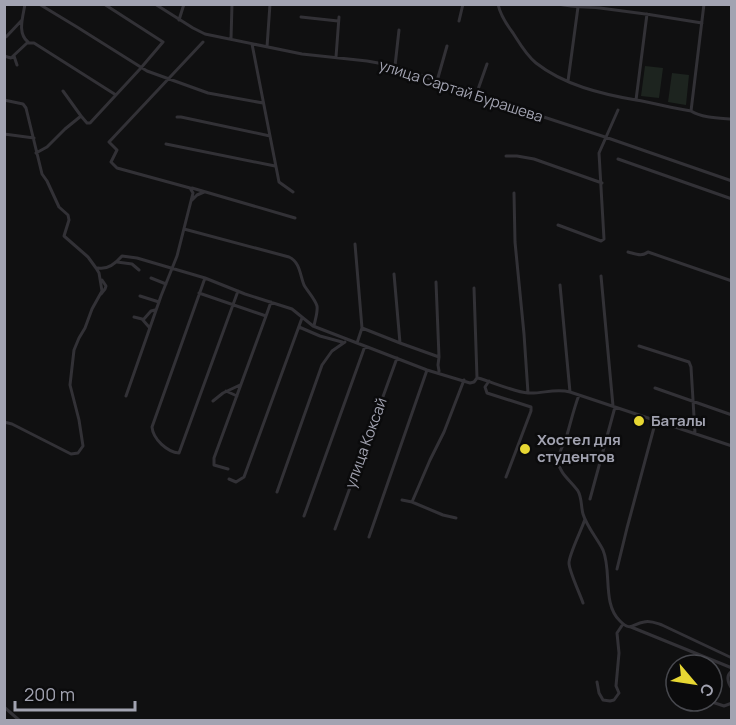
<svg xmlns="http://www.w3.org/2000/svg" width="736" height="725" font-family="Manrope,sans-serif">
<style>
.green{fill:#1d241f}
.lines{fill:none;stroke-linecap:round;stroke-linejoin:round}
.street{stroke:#323136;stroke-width:3}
.poi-dot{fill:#e7d733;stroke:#0b0b0c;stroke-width:2}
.labels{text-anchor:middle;stroke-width:5;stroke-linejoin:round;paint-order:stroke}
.street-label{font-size:15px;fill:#a2a3b1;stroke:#0b0b0c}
.poi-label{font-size:15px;font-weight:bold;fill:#a2a3b1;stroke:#0b0b0c;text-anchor:start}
</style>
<rect width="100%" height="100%" fill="#101011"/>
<path class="green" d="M 645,66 L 663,68 L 659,98 L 641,96 Z
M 672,73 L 689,75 L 686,105 L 668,102 Z"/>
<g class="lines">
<path class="street" d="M 25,4 C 23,17 17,33 28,42
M 39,4 L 77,27 L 147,71 L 208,93 L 263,103
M 155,4 L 193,28 L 205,34 L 302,54 L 367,61 L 395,66 L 473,94 L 605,137 L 732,181
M 498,4 C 500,15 507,25 513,33 C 520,44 526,55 536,63 C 564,85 601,94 636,100 C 654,103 672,108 691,111 C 702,118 718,118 732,119
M 558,4 C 572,7 586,7 600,8 C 634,12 668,17 702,23
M 301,17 L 338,21
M 179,20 L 184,4
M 459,21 L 463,4
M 4,37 L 6,37 L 22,20
M 231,39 L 232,4
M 252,44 L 279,182 L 293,192
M 267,47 L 270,4
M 4,56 L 11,58 L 27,43 L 34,43 L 116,95
M 14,56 L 17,65
M 336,57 L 339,17
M 395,66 L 399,30
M 437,81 L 447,46
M 568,81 L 578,7
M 63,91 L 81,116
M 476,95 L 487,64
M 4,100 L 23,104 L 26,108 L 42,174 L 47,181 L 59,207 L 68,215 L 69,220 L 64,236 L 88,257 L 96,268 L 99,273 L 102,291 L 92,309 L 85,328 L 79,338 L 74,350 L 70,385 L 79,420 L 83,446 L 78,453 L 71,454 L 12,424 L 4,422
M 636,100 L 647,14
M 691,111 L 704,4
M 177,117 L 181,117 L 270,136
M 4,134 L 34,138
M 166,144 L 275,166
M 36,153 L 47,147 L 65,129 L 81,116 L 87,123 L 90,123 L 140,69 L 163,42 L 104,4
M 506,156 L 517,156 L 534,159 L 602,183
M 618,159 L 732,199
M 192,188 L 295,218
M 514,193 L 515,242 L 524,334 L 528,393
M 192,200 L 197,195 L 204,192
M 558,225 L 601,241 L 604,239 L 599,153 L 618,110
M 184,229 L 289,257 C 300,262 300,275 304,285 C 308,292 315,299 317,306 C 318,312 315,320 314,326
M 355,244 L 362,328 L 357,343
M 628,252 C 636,254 642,257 648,252 L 732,281
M 117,262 L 132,264 L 139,270
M 98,268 C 108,270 116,263 122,256 L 137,258 L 205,278 L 245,294 L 292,309 L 313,326 L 427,370 L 470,383 L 474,382 L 477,378
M 394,274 L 400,343
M 601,276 L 613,406
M 151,278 L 166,284
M 205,278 L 152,427 C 153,439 167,452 179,453 L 238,291
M 436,282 L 439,357 L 438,365 L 439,371
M 560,285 L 570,392
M 474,288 L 477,378
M 199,293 L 266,316 L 271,302
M 101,294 L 105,289 L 106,286 L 102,280
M 140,296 L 159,302
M 134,317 L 142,319 L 149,327
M 143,320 L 151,311 L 155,310
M 299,327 L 320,336 L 342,342
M 362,328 L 400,343 L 439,357
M 639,346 L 689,362 L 691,367 L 695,433
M 478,378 C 492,382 515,392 528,393 C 542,394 555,388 570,392 L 732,446
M 489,381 L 485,387 L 487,393 L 531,407 L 531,411 L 506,477
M 655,388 L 732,415
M 226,391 L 237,396
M 579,395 C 574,408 571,421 567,435 C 565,442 558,453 558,461 C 559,473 572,482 578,491 C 582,498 581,507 583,514 C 587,527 597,538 603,550 C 612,571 602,604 620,621 C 631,632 632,624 644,622 C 650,620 656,623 662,625 L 732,658
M 126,396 L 161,296 L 177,256 L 193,193 L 190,188 L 117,168 L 111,162 L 117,150 L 109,142 L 203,42
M 213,401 L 223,393 L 240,385
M 228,469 L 214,465 L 214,458 L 266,316
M 229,479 L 236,482 L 244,477 L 302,318
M 277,492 L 322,365 L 332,351 L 345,342
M 590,499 L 615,407
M 402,500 L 412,502 L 430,460 L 444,432 L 464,380
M 412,502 L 443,515 L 456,518
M 304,516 L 365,346
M 335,529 L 397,358
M 369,537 L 427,370
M 617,569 L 627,528 L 656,420
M 583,603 C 580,594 569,571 569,563 C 569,554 582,529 585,519
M 631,627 L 732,668
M 732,671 C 725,676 728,683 732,689
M 597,682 L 599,693 L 603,700 L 610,701 L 614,700 L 619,693 L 616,686 L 619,653 L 617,633 L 623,624
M 709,701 L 724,706 L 732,703
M 4,707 L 19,720"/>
</g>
<g class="poi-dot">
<circle cx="639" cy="421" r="6"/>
<circle cx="525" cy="449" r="6"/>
</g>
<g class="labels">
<g class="street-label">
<text transform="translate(461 91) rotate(18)" y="5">улица Сартай Бурашева</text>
<text transform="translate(366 443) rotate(-70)" y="5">улица Коксай</text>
</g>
<g class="poi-label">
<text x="651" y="426">Баталы</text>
<text x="537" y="445">Хостел для<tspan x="537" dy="17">студентов</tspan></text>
</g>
</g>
<rect width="736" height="725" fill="none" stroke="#a2a3b1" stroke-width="12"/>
<g transform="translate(694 683) rotate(119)"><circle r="28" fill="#0b0b0c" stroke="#47484e" stroke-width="1.5"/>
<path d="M0-4.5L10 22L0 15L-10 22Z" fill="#e7d733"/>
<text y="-9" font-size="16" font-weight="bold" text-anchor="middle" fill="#a2a3b1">С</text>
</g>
<path d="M15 701v9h120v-9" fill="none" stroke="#a2a3b1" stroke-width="3"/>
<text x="24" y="701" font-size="18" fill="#a2a3b1" stroke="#0b0b0c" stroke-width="4.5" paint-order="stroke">200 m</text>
</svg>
